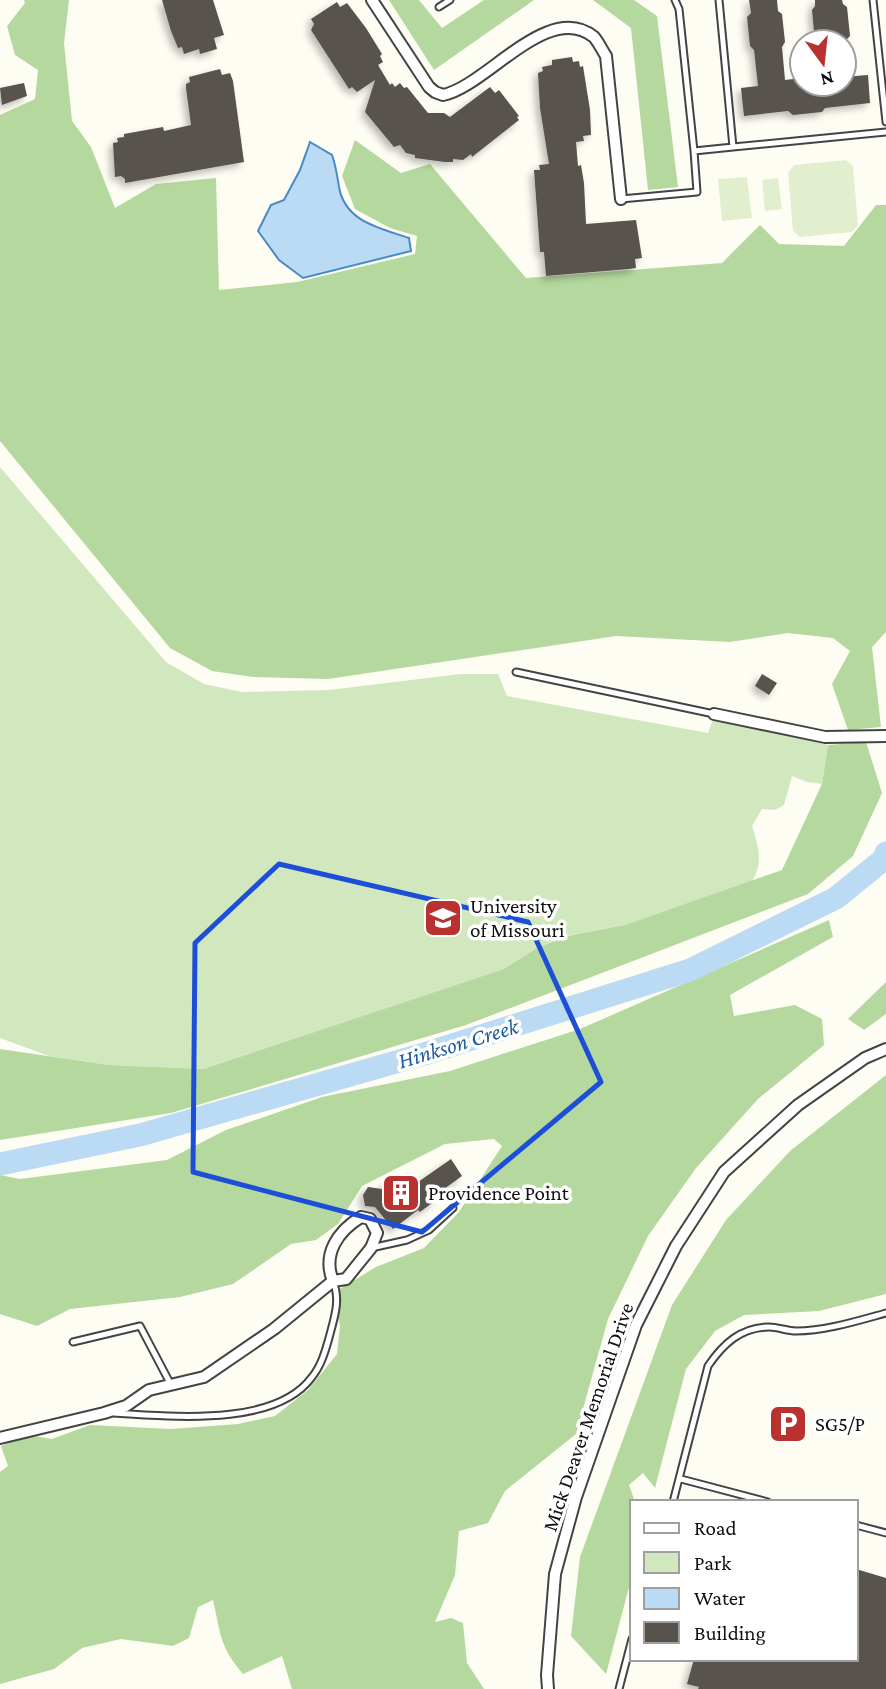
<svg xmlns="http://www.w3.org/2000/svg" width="886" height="1689" font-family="'Crimson Pro',serif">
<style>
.green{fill:#d1e8be}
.forest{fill:#b4d89e}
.pitch{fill:#e2efcf}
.water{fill:#bbdaf3;stroke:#468ac6;stroke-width:2}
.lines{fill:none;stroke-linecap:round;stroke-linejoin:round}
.river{stroke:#bbdaf3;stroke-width:23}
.building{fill:#58524d;filter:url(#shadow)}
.lane-casing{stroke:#434343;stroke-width:9}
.street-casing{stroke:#434343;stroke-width:14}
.lane{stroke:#fff;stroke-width:5}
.street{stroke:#fff;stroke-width:10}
.marked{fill:none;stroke:#1d4ed8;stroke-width:5;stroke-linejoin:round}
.labels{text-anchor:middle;stroke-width:7;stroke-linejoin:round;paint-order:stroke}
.poi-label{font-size:21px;fill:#101010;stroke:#fff;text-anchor:start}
.street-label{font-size:21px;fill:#101010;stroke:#fff}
.water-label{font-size:23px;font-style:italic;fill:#1f5c9c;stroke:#fff}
</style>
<defs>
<filter id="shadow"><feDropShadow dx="-4" dy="4" stdDeviation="3.5" flood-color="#0004"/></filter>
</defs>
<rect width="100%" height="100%" fill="#fefdf4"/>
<path class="green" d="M 0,467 L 166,662 L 204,684 L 242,692 L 329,690 L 460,674 L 498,674 L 507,696 L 708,733 L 714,717 L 828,745 L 822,784 L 807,782 L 792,776 L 784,805 L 775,810 L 762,809 L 752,826 C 758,845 764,863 752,881 L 625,925 L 571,935 L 539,947 L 505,969 L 203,1069 L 109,1065 L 49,1056 L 0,1038 Z"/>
<path class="forest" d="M 24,0 L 69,0 L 64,43 L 72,121 L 91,147 L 115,208 L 156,184 L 216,178 L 219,290 L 297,282 L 415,254 L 417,236 L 390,228 L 355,209 L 342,176 L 355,140 L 401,173 L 430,164 L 526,278 L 722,263 L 760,225 L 779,244 L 844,246 L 876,205 L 886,205 L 886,632 L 872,647 L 881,727 L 848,730 L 832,684 L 850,651 L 833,638 L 788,633 L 730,642 L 616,636 L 328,679 L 253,677 L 212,671 L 170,648 L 0,441 L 0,115 L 35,99 L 38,70 L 15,55 L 7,26 L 25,3 Z
M 389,0 L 419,0 L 442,28 L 484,0 L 534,0 L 434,70 Z
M 593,0 L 634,0 L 657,16 L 678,187 L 648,190 L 631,28 Z
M 866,742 L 882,793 L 853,856 L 808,894 L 466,1025 L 171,1113 L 0,1140 L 0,1049 L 109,1065 L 203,1069 L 504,969 L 539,947 L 572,935 L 625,925 L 782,870 L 822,784 L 828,745 Z
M 829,920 L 833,937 L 730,995 L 734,1016 L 795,1005 L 822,1019 L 824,1045 L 758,1099 L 696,1168 L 648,1236 L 608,1319 L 576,1434 L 505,1491 L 488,1523 L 459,1531 L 455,1575 L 435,1622 L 451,1618 L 463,1623 L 467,1663 L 484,1689 L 292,1689 L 282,1656 L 243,1674 C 219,1645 221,1635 213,1600 L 198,1607 L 189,1638 L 173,1646 L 121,1639 L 82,1648 L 54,1669 L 0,1684 L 0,1472 L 8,1466 L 1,1446 L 28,1435 L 52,1439 L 90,1425 L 171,1429 L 238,1424 L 275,1416 L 308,1390 L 337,1354 L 340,1326 L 333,1293 L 376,1267 L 424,1248 L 459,1212 L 502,1146 L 494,1139 L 445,1144 L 362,1186 L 338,1224 L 316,1240 L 291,1244 L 233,1284 L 180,1297 L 70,1309 L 37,1326 L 0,1314 L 0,1175 L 20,1179 L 167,1160 L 226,1130 L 322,1097 L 450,1071 L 580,1029 Z
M 886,982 L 886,1014 L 864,1030 L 848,1019 Z
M 886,1075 L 886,1294 L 819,1311 L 744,1315 L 715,1331 L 686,1369 L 655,1488 L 643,1473 L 629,1485 L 635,1502 L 632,1502 L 632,1576 L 606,1674 L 571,1636 L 580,1557 L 672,1305 L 726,1220 L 790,1151 Z"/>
<path class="pitch" d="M 846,160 L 853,166 L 858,225 L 852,232 L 800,237 L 793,231 L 788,173 L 794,165 Z
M 747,177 L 752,218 L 722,221 L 718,179 Z
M 778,178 L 782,209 L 765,211 L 762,180 Z"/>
<path class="water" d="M 310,142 L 332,155 C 336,166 337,175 339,187 C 345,222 380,228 409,238 L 411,251 L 303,278 L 279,260 L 258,231 L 271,205 L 284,200 L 300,170 Z"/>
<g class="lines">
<path class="river" d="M 0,1164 L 140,1135 L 424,1054 L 690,970 L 836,898 L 884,859 L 886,853"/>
</g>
<path class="building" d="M 162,0 L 213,0 L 224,35 L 214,38 L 217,49 L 200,54 L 199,49 L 184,54 L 182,47 L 178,48 L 171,31 Z
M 749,0 L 777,0 L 778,11 L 782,14 L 785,42 L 782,47 L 785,80 L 802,78 L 802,84 L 845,84 L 844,77 L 868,75 L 870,103 L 825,108 L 822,112 L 793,115 L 788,111 L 744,116 L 741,88 L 758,86 L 754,50 L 750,46 L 747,17 L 751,13 Z
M 815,0 L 842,0 L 843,4 L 847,7 L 850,36 L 844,42 L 815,42 L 812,10 L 815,6 Z
M 337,2 L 340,7 L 347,3 L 366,28 L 382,54 L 380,56 L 383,62 L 378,65 L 390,85 L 392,83 L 395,87 L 400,83 L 404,88 L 407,87 L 428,113 L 444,113 L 450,117 L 490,87 L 495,93 L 499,90 L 519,116 L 517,117 L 519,120 L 472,157 L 471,154 L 463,160 L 453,159 L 453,162 L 445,162 L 415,158 L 415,155 L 406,153 L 400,145 L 394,147 L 365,112 L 375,80 L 357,92 L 352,87 L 349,89 L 311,30 L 314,24 L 311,19 Z
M 572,57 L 573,62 L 579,61 L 580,67 L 583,66 L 590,110 L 591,135 L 583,136 L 584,141 L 576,142 L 578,166 L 581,165 L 584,183 L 586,224 L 636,220 L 642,258 L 635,259 L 636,268 L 629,269 L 546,276 L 544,252 L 540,252 L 534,170 L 540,170 L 539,165 L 549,164 L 540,108 L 538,73 L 543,71 L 542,67 L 552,65 L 552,60 Z
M 220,69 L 222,75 L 230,73 L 233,81 L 244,162 L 125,183 L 125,179 L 121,176 L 115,177 L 113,143 L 118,142 L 117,138 L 124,137 L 124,134 L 163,127 L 164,131 L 191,125 L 186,88 L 186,84 L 190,82 L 189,77 Z
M 24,83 L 27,96 L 2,105 L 0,88 Z
M 762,674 L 777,683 L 769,695 L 755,686 Z
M 451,1159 L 462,1176 L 433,1197 L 436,1200 L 420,1212 L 418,1210 L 393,1229 L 375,1207 L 365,1206 L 363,1195 L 368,1187 L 382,1189 L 385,1183 L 394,1182 L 397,1187 L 411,1187 Z
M 856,1569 L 886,1578 L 886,1689 L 698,1689 L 699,1687 L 687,1684 L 694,1659 L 856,1659 Z"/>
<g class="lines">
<defs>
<path id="lane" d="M 675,0 L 679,9 L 694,151 L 733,147
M 719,0 L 733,147 L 886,132
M 873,0 L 886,122
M 439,7 L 450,0
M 621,199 L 697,192 L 694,151
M 516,672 L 714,714
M 371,1248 L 407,1240 L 429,1230 L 453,1208
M 73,1342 L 140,1326 L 170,1383
M 114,1413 C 169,1416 275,1428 312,1377 C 321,1366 325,1352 329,1338 C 334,1318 341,1301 333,1281
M 681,1479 L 768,1502
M 673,1502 L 708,1366 C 723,1344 741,1327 769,1327 C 778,1327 787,1331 796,1331 C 825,1331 857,1321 886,1313
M 856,1525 L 886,1533
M 619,1689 L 632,1639"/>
<path id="street" d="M 372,0 L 429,87 L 435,92 L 443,95 C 487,86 548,0 594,37 C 599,43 602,50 606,56 L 621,199
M 714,714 L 825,737 L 886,736
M 0,1438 L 104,1413 L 126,1406 L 149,1390 L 204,1377 L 274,1329 L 333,1281 L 346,1279 L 371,1248 L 377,1233 L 370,1219 L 361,1217 C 338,1231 322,1254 333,1281
M 548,1689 L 547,1675 L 555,1574 L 576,1497 L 636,1325 L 676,1246 L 724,1172 L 798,1105 L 865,1058 L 886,1049"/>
</defs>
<use href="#lane" class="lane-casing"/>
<use href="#street" class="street-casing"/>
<use href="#lane" class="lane"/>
<use href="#street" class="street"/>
</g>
<path class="marked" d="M 279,864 L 528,922 L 601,1082 L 422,1232 L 193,1172 L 195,943 Z"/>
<defs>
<symbol id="university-square" viewBox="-11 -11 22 22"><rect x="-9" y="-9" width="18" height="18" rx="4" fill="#b9322f" stroke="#fff"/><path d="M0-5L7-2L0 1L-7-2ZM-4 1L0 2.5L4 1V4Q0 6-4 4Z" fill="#fff"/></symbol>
<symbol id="building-square" viewBox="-11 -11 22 22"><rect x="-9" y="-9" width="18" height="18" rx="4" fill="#b9322f" stroke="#fff"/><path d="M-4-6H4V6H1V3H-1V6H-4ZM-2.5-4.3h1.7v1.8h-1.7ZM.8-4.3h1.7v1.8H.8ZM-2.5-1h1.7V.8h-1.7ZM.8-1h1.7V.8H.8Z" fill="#fff"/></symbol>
<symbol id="parking-square" viewBox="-11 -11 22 22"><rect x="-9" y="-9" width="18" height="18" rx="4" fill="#b9322f" stroke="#fff"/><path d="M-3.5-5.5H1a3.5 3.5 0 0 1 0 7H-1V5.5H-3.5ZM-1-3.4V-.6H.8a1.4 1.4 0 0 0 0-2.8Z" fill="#fff"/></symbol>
</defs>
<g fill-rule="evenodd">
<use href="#university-square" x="421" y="896" width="44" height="44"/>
<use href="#building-square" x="379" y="1171" width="44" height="44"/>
<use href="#parking-square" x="766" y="1402" width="44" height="44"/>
</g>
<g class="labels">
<g class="poi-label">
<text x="470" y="913">University<tspan x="470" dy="24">of Missouri</tspan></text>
<text x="428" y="1200">Providence Point</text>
<text x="815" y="1431">SG5/P</text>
</g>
<g class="street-label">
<text transform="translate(588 1417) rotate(-71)" y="7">Mick Deaver Memorial Drive</text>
</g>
<g class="water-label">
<text transform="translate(458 1043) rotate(-17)" y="8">Hinkson Creek</text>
</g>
</g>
<rect x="630" y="1500" width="228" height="161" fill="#ffffff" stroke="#9f9f9f" stroke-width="2"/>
<rect x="644" y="1523" width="35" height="10" fill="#ffffff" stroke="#9f9f9f" stroke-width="2"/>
<text x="694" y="1535" font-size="21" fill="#101010">Road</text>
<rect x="644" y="1552" width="35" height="21" fill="#d1e8be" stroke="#9f9f9f" stroke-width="2"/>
<text x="694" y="1570" font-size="21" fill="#101010">Park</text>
<rect x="644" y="1588" width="35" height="21" fill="#bbdaf3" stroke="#9f9f9f" stroke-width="2"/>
<text x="694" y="1605" font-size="21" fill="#101010">Water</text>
<rect x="644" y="1622" width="35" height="21" fill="#58524d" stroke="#9f9f9f" stroke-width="2"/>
<text x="694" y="1640" font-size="21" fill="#101010">Building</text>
<g transform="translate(823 63) rotate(165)"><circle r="33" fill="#ffffff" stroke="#9f9f9f" stroke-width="2"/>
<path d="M0-5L12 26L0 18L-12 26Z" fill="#b9322f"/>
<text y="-10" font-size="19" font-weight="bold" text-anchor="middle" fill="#101010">N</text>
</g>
</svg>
